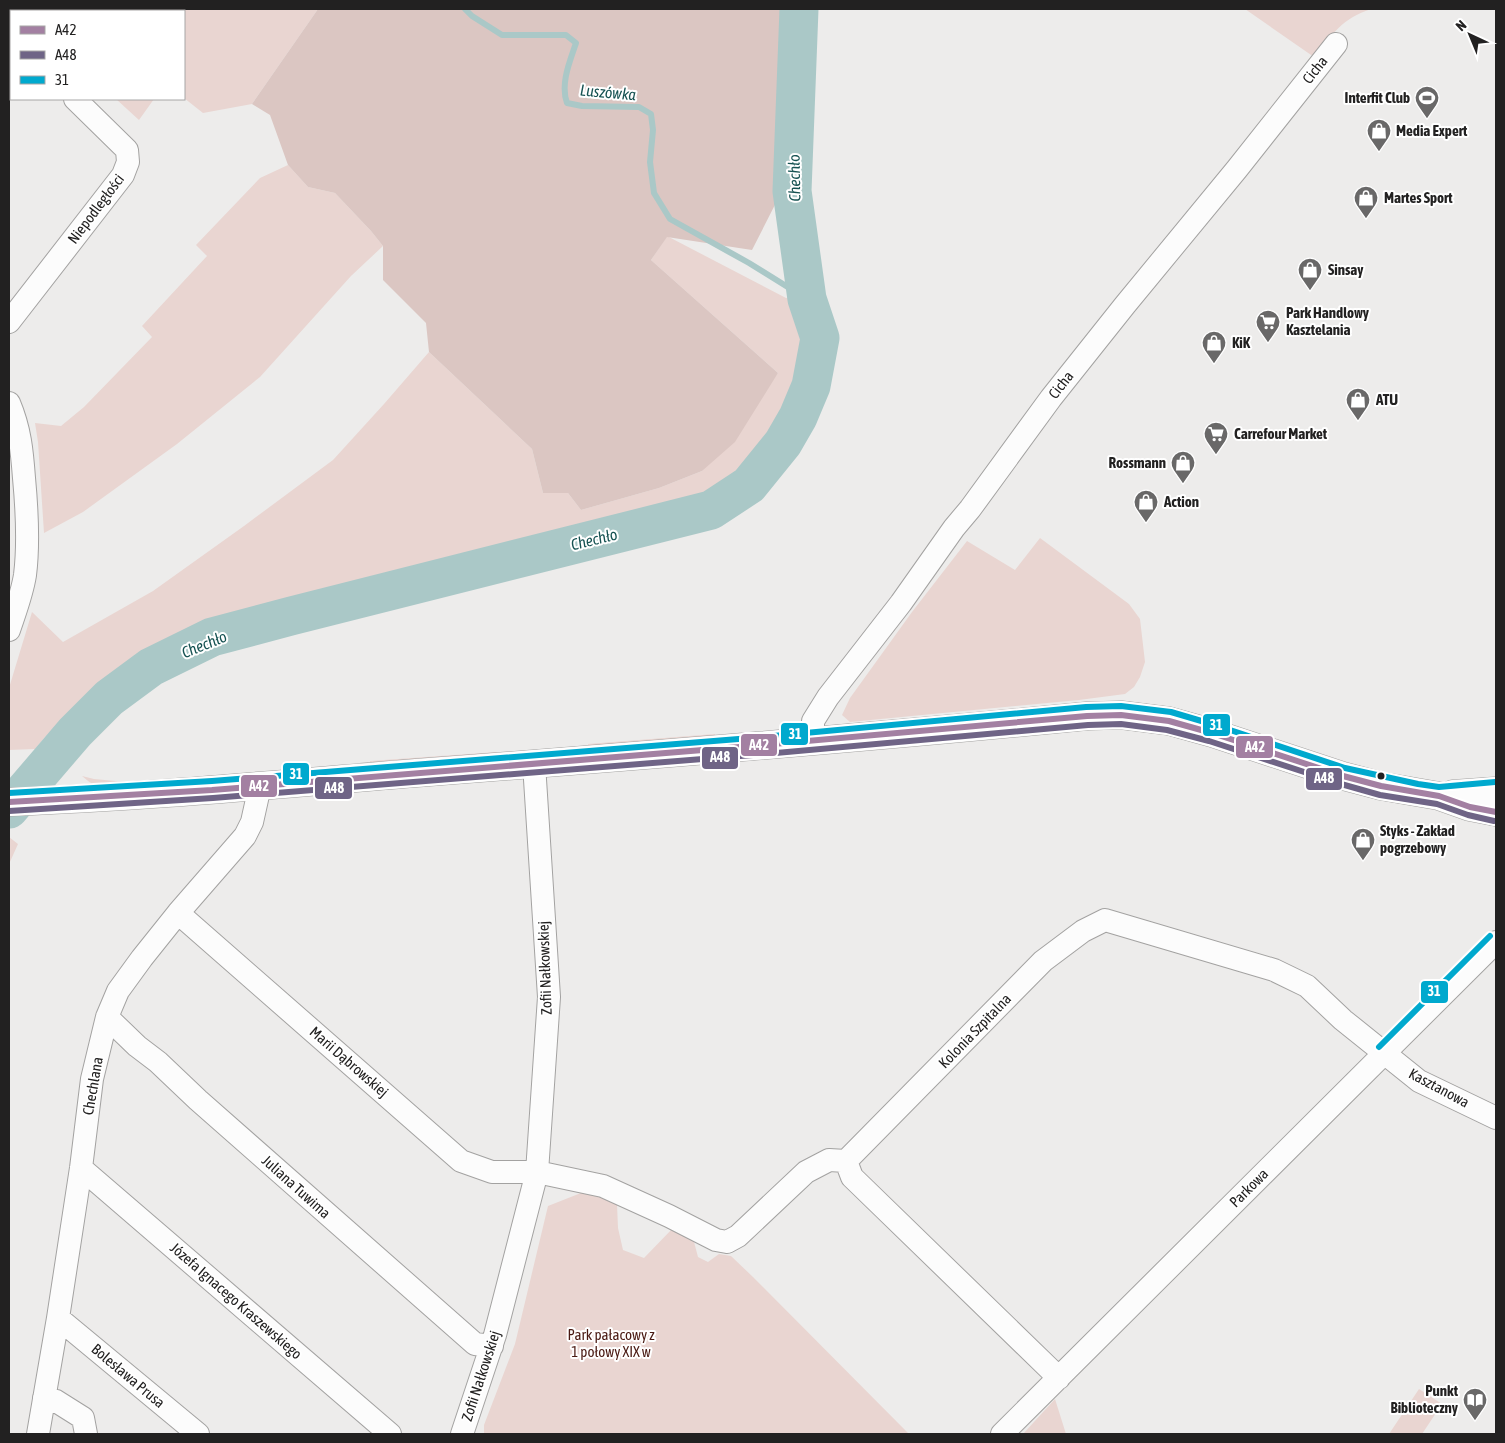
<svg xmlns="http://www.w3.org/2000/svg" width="1505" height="1443" font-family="'Asap Condensed',sans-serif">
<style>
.green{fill:#e9d5d1}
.forest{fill:#dbc6c2}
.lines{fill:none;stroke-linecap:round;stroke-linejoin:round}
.stream{stroke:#aac8c7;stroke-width:6}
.river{stroke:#aac8c7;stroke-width:39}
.minor-casing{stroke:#a3a2a1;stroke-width:24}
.tertiary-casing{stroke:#a3a2a1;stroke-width:29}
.minor{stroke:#fcfcfc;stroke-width:22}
.tertiary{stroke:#fcfcfc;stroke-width:28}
.bus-1-casing{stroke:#fff;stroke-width:10}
.bus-2-casing{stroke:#fff;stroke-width:10}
.bus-3-casing{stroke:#fff;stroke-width:10}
.bus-1{stroke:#a380a2;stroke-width:6}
.bus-2{stroke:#6f6486;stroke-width:6}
.bus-3{stroke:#00a9ce;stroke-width:6}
.bus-dot{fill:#222121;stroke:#fff;stroke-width:2}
.labels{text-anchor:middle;stroke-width:4;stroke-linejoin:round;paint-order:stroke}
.street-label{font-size:15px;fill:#222121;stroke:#fff}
.poi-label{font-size:15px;font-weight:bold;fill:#222121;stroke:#fff;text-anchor:start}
.park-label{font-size:15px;fill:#491912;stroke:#fff}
.water-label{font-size:16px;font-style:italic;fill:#165252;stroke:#fff}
.line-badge{stroke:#fff;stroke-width:2}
.badge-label{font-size:14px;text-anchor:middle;font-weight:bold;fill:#fff}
</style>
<rect width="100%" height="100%" fill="#edeceb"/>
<path class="green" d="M 104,9 L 318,9 L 252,104 L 203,113 L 184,98 L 184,11 L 107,11 Z
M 1245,9 L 1371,9 C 1341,19 1333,34 1314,57 Z
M 116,99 L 154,99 L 139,120 Z
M 288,165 L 308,187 L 335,193 L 371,231 L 383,246 L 351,276 L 260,377 L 177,444 L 83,512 L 44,533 L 38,442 L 35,423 L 61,426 L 84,407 L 152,337 L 142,326 L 207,256 L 196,245 L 260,178 Z
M 667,236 L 786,298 L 795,296 L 803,303 L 814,339 L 799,400 L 785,433 L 733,490 L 697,509 L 685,500 L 542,540 L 189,635 L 104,682 L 45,737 L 35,749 L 9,750 L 9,688 L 32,612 L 63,642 L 153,591 L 244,526 L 333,460 L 384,404 L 429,352 L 532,449 L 543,493 L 568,493 L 581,510 L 659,488 L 702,471 L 778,373 L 651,260 Z
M 1040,538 L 1129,604 L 1140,619 L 1145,662 L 1140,677 L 1134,687 L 1125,694 L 1079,700 L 850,722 L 842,715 L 850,698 L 912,612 L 967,541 L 1015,570 Z
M 715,734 L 715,739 L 589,749 L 588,744 Z
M 497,752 L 498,756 L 370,765 L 370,761 Z
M 82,776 L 94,779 L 136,783 C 111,787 102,794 82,776 Z
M 9,837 L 18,844 L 9,864 Z
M 586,1191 L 617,1204 L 618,1228 L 623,1250 L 644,1258 L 673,1228 L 693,1238 L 698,1257 L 708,1262 L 719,1254 L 731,1256 L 753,1277 L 909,1434 L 484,1434 L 484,1425 L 515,1344 L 548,1206 Z
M 1419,1389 L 1442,1404 L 1422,1434 L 1389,1434 Z
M 1055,1399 L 1066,1434 L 1023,1434 Z"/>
<path class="forest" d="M 318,9 L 785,9 L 784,187 L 752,250 L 667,237 L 651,260 L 778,373 L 735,442 L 702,471 L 659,488 L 581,510 L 568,493 L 543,493 L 532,449 L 429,352 L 426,323 L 383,280 L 383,246 L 371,231 L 335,193 L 308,187 L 288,165 L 270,115 L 252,104 Z"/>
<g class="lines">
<path class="stream" d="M 465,9 L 472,16 L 502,35 L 566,35 L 576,43 C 570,61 560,84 567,103 L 582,106 L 639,107 L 651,114 L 653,130 L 650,162 L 654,193 L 670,219 L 749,263 L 807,299
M 64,722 L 75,732
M 43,745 L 55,756"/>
<path class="river" d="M 9,809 L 75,732 L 109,698 L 151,667 L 212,637 L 291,616 L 711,510 L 749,485 L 783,443 L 798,417 L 811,386 L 820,338 L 807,299 L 792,191 L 799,9"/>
<defs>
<path id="minor" d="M 9,36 L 11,38
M 9,322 L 123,175 L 128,162 L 127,150 L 75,99
M 9,403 C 20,429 22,451 24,478 C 27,510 29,543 25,575 C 22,594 15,612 9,630
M 813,741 L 813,721 L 828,697 L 901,603 L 954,528 L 970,509 L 1051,398 L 1125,305 L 1237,169 L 1336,44
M 178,913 L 461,1161 L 492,1172 L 537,1172 L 603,1186 L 669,1216 L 716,1240 L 727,1242 L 738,1236 L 806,1172 L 829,1160 L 846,1161
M 107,1017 L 137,1046 L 158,1062 L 198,1100 L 475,1344 L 492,1346
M 846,1161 L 1043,961 L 1083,931 L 1105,920 L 1274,970 L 1307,986 L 1343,1020 L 1419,1081 L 1496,1118
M 846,1161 L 852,1177 L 1059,1378
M 81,1168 L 390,1434
M 58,1318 L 198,1434
M 44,1398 L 56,1401 L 83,1418 L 86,1434
M 38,1434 L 58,1318 L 81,1168 L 92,1079 L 107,1017 L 118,991 L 142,958 L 178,913 L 245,836 L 252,822 L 260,786
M 462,1434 L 495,1335 L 537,1172 L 549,997 L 534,764
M 1002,1434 L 1496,942"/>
<path id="tertiary" d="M 1453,794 L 1496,791
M 9,802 C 145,797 280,784 416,773 C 640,756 864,738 1087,716 L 1121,715 L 1169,721 L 1212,733 L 1343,776 L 1381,786 L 1439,796 L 1470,807 L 1496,812"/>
</defs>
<use href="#minor" class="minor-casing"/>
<use href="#tertiary" class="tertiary-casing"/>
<use href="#minor" class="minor"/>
<use href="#tertiary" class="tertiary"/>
<defs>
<path id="bus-1" d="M 9,802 L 212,790 L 752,746 L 1087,716 L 1121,715 L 1169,721 L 1212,733 L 1343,776 L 1381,786 L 1439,796 L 1470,807 L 1496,812"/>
<path id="bus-2" d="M 9,811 L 213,798 L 753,755 L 1088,725 L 1121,724 L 1167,730 L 1209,741 L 1341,784 L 1380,795 L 1437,804 L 1468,815 L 1494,821"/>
<path id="bus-3" d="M 9,793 L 212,781 L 751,738 L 1086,707 L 1121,706 L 1171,712 L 1215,725 L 1345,768 L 1418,784 L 1439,787 L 1495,782
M 1379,1047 L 1490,936"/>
</defs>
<use href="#bus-1" class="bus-1-casing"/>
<use href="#bus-2" class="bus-2-casing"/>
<use href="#bus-3" class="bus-3-casing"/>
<use href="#bus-1" class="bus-1"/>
<use href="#bus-2" class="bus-2"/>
<use href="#bus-3" class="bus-3"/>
</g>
<defs>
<symbol id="stadium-pin" viewBox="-11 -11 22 30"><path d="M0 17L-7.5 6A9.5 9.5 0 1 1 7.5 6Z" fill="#696868" stroke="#fff"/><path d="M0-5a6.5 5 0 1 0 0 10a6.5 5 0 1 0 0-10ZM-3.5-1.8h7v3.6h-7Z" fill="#fff"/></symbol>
<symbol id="shop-pin" viewBox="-11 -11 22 30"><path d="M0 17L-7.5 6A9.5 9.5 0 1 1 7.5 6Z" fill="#696868" stroke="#fff"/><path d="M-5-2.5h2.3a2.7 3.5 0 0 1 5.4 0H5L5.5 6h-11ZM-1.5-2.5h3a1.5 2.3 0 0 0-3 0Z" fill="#fff"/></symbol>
<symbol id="supermarket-pin" viewBox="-11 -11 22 30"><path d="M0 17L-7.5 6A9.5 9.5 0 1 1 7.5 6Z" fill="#696868" stroke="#fff"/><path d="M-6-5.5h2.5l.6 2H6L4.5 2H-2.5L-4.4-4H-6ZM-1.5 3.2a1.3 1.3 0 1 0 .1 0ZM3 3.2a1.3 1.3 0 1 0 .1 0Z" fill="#fff"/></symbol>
<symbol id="library-pin" viewBox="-11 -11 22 30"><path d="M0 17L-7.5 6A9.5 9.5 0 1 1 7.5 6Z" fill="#696868" stroke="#fff"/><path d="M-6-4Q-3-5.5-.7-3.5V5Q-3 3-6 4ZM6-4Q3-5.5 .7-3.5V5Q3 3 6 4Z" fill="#fff"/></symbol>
</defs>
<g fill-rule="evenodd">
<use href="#stadium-pin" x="1413" y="84" width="28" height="38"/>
<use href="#shop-pin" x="1365" y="117" width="28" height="38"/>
<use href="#shop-pin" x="1352" y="184" width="28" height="38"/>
<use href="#shop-pin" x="1296" y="256" width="28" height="38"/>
<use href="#supermarket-pin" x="1254" y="308" width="28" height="38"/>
<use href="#shop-pin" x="1200" y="329" width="28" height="38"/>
<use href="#shop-pin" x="1344" y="386" width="28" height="38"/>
<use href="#supermarket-pin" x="1202" y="420" width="28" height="38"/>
<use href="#shop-pin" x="1169" y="449" width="28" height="38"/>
<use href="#shop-pin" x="1132" y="488" width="28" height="38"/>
<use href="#shop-pin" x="1349" y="826" width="28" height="38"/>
<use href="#library-pin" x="1461" y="1386" width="28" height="38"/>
</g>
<circle class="bus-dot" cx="1381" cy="776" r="4.5"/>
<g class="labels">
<g class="street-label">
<text transform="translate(1315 70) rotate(-52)" y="5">Cicha</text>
<text transform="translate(96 209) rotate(-53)" y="5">Niepodległości</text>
<text transform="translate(1061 385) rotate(-52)" y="5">Cicha</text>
<text transform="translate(545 968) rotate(-92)" y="5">Zofii Nałkowskiej</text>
<text transform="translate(975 1031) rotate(-46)" y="5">Kolonia Szpitalna</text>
<text transform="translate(349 1062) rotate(41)" y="5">Marii Dąbrowskiej</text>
<text transform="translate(93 1086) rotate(-80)" y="5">Chechlana</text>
<text transform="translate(1439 1088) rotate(28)" y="5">Kasztanowa</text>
<text transform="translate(296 1187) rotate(42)" y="5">Juliana Tuwima</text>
<text transform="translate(1249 1188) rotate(-45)" y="5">Parkowa</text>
<text transform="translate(236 1301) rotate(41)" y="5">Józefa Ignacego Kraszewskiego</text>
<text transform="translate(128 1376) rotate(40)" y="5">Bolesława Prusa</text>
<text transform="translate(481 1376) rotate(-72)" y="5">Zofii Nałkowskiej</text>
</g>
<g class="poi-label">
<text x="1410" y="103" text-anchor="end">Interfit Club</text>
<text x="1396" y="136">Media Expert</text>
<text x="1384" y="203">Martes Sport</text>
<text x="1328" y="275">Sinsay</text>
<text x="1286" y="318">Park Handlowy<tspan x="1286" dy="17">Kasztelania</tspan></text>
<text x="1232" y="348">KiK</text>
<text x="1376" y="405">ATU</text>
<text x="1234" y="439">Carrefour Market</text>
<text x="1166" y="468" text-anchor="end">Rossmann</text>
<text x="1164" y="507">Action</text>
<text x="1380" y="836">Styks - Zakład<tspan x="1380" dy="17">pogrzebowy</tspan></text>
<text x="1458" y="1396" text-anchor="end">Punkt<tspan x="1458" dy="17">Biblioteczny</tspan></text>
</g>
<g class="park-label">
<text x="611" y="1340">Park pałacowy z<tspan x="611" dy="17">1 połowy XIX w</tspan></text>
</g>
<g class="water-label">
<text transform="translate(608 92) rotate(5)" y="6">Luszówka</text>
<text transform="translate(794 178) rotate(-91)" y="6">Chechło</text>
<text transform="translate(594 539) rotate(-14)" y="6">Chechło</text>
<text transform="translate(204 644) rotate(-22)" y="6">Chechło</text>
</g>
</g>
<g class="line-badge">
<rect x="1202" y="713" width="29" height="24" rx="5" fill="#00a9ce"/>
<rect x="780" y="722" width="29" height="24" rx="5" fill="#00a9ce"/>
<rect x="740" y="733" width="38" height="24" rx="5" fill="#a380a2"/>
<rect x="1235" y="735" width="39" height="24" rx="5" fill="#a380a2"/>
<rect x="701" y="746" width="38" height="24" rx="5" fill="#6f6486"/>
<rect x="282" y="762" width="28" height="24" rx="5" fill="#00a9ce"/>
<rect x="1305" y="767" width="38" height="24" rx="5" fill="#6f6486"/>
<rect x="240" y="774" width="38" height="24" rx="5" fill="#a380a2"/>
<rect x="314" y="776" width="39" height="24" rx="5" fill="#6f6486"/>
<rect x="1420" y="980" width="29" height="24" rx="5" fill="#00a9ce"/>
</g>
<g class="badge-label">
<text x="1216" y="730">31</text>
<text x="795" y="739">31</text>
<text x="759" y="750">A42</text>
<text x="1255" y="752">A42</text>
<text x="720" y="762">A48</text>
<text x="296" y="779">31</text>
<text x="1324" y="783">A48</text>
<text x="259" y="791">A42</text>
<text x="334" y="793">A48</text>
<text x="1434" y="996">31</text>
</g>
<rect width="1505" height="1443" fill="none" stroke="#222121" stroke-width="20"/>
<rect x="10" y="10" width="175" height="90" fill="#ffffff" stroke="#a7a6a6"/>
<rect x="20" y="26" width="25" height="8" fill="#a380a2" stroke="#a7a6a6"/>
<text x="55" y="35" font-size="15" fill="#222121">A42</text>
<rect x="20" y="51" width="25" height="8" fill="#6f6486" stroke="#a7a6a6"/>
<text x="55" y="60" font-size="15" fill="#222121">A48</text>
<rect x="20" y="76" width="25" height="8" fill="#00a9ce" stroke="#a7a6a6"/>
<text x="55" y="85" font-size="15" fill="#222121">31</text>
<g transform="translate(1470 35) rotate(316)" stroke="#ffffff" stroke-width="4" paint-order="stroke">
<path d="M0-4L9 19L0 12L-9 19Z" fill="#222121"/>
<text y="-8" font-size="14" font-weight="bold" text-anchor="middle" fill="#222121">N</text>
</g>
</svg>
